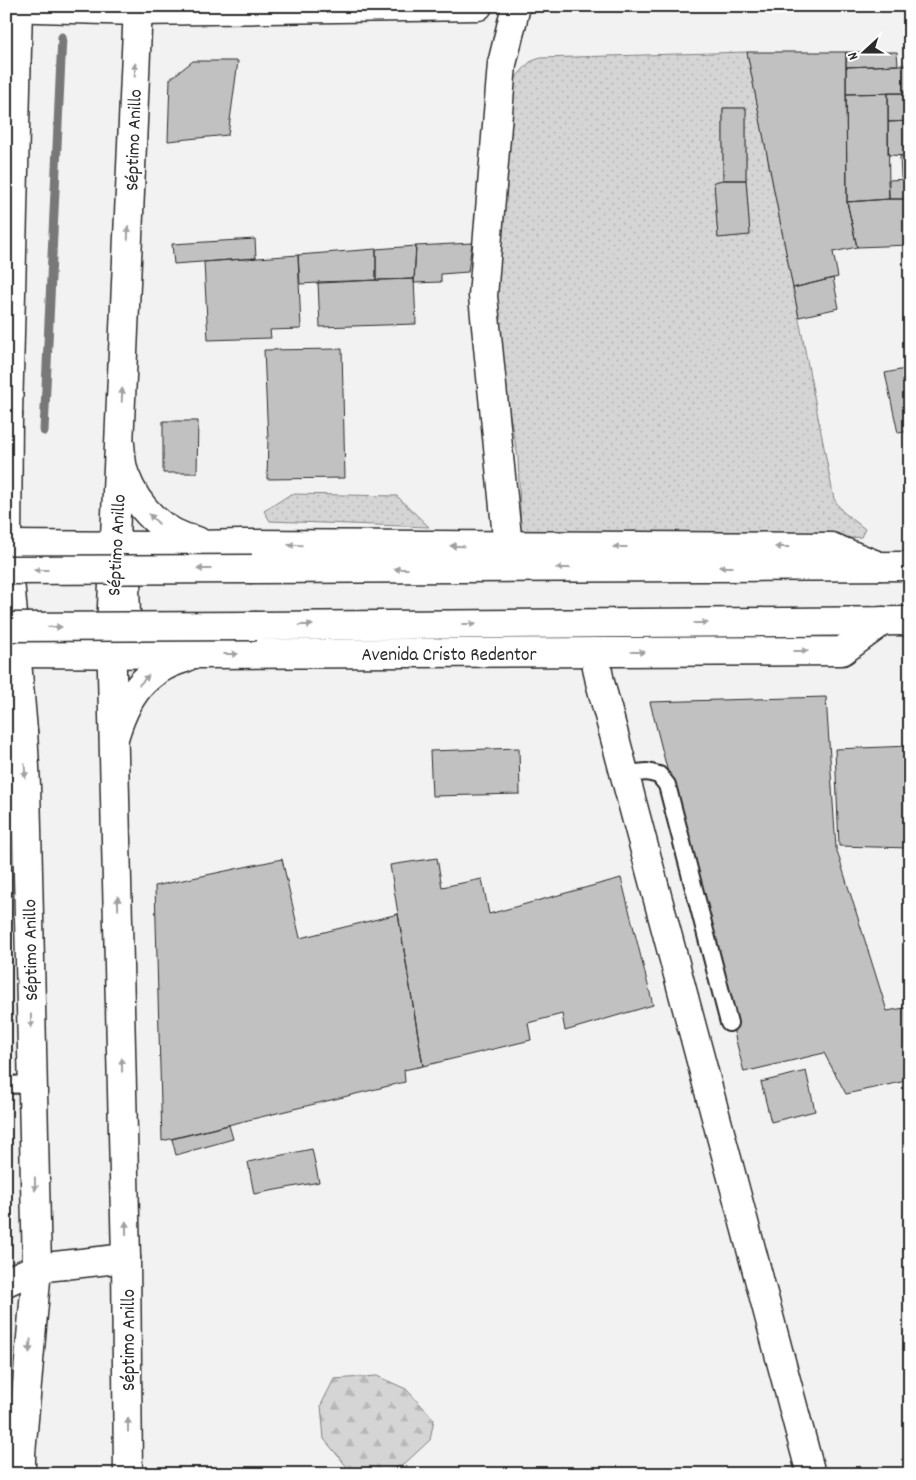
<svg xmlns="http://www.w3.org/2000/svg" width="916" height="1480" font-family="Dekko,sans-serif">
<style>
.grass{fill:url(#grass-dots);stroke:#808080;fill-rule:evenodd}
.forest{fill:url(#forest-firs);stroke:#808080}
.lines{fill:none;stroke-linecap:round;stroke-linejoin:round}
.stream{stroke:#787878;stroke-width:9}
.building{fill:#c1c1c1;stroke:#2b2b2b}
.lane-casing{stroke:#2b2b2b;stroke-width:20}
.street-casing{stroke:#2b2b2b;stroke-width:31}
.secondary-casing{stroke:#2b2b2b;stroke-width:31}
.primary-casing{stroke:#2b2b2b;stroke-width:31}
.highway-casing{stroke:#2b2b2b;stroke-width:31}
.lane{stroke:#fff;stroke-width:16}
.street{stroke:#fff;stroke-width:28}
.secondary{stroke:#fff;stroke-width:28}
.primary{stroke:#fff;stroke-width:28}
.highway{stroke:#fff;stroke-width:28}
.highway-bridge-casing{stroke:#2b2b2b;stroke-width:31;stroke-linecap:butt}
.highway-bridge{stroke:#fff;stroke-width:28}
.oneway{fill:#a0a0a0}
.labels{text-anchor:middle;stroke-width:4.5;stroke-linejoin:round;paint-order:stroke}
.street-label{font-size:19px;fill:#2b2b2b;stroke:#fff}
</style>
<defs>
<pattern id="grass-dots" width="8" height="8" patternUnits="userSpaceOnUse" patternTransform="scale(1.25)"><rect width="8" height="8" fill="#d5d5d5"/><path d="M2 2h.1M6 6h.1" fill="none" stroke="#b7b7b7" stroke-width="1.8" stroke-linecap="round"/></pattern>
<pattern id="forest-firs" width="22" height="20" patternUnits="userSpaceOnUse" patternTransform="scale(1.25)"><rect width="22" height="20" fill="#d5d5d5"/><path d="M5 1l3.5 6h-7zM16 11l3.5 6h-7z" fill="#b7b7b7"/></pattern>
</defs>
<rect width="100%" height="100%" fill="#f2f2f2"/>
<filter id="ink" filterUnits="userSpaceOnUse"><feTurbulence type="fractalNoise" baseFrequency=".02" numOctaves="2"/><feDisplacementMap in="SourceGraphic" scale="10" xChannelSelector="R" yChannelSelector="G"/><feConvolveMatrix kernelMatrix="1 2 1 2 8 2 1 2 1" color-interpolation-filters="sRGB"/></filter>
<g filter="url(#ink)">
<path class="grass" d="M 747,52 L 834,499 L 842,511 L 865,529 L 861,537 L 820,541 L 521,533 L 518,457 L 503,380 L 493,298 L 515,78 L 530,62 L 540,58 ZM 723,108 L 746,108 L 746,180 L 750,235 L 718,237 L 714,182 L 723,180 Z
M 291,494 L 397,496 L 429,527 L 270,521 L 264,511 Z"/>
<path class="forest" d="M 377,1376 L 406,1389 L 434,1419 L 430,1440 L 403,1465 L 378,1473 L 352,1473 L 324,1439 L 321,1405 L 334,1379 Z"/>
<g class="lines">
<path class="stream" d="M 44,431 L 62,37"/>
</g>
<path class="building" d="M 747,52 L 846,52 L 847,202 L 857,247 L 833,252 L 838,277 L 793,288 Z
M 846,52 L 897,52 L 898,65 L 846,67 Z
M 193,61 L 238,61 L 228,135 L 168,141 L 170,79 Z
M 898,65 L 910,65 L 910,93 L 846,94 L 846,67 Z
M 888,93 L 889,199 L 847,202 L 846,94 Z
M 888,93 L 910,93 L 910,121 L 888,122 Z
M 723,108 L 746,108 L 746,180 L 723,180 Z
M 910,121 L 910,156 L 888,155 L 888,122 Z
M 900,156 L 910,156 L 910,178 L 901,178 Z
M 910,179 L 910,199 L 889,199 L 888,180 Z
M 723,180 L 746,180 L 750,235 L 718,238 L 714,182 Z
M 889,199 L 910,199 L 910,245 L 857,247 L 847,202 Z
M 255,239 L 256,258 L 174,264 L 172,244 Z
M 472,243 L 468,272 L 441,274 L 441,282 L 414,283 L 416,246 Z
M 416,246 L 414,279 L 376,280 L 376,249 Z
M 376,249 L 376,280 L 300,284 L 298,255 Z
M 298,255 L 301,329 L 270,330 L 271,338 L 208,340 L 204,262 Z
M 833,278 L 839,308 L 799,317 L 793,288 Z
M 414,279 L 416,324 L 320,327 L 318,282 Z
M 342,349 L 345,478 L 267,479 L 268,439 L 264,350 Z
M 910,368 L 910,431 L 898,433 L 885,373 Z
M 163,421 L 198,421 L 197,473 L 163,473 Z
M 826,697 L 836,848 L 887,1011 L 910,1007 L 910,1080 L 846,1094 L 824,1053 L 744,1072 L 650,702 Z
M 910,746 L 910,848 L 839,846 L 835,749 Z
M 519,748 L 520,794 L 432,796 L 430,751 Z
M 437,858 L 442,887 L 482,879 L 489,914 L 621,878 L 653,1005 L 565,1031 L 562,1014 L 528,1023 L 531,1040 L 423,1066 L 390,865 Z
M 282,859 L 300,938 L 398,914 L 423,1066 L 404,1070 L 405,1082 L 162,1141 L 155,886 Z
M 806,1071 L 815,1111 L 771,1122 L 761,1082 Z
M 229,1125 L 233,1139 L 176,1155 L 172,1139 Z
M 312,1149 L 319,1182 L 254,1194 L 248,1162 Z"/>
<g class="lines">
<defs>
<path id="lane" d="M 625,774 L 647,772 L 659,775 L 667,785 L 729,1023
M 6,1085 L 33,1084"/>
<path id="street" d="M 6,7 L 137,11 L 478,6
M 508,547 L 483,296 L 502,64 L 516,6
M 594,652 L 600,682 L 811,1474
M 6,1282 L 37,1268 L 126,1258"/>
<path id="secondary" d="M 18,6 L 8,415 L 7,545 L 23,731 L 26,786 L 37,1268 L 21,1454 L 21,1474
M 128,1474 L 126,1258 L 111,630 L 138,6"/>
<path id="primary" d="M 6,419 L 8,415
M 120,444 C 121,454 121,466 125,475 C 137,508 163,534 197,541
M 6,545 L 154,546 L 241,544 L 831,547 L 879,566
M 145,643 L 137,637 L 126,614 L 125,588 L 135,564 L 147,552
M 6,653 L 196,654 L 842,651 L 883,621
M 6,708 L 23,731
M 114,738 C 126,698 143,670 185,658"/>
<path id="highway" d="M 252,569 L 910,566
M 257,626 L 910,621"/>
</defs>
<use href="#lane" class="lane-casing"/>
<use href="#street" class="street-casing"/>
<use href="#secondary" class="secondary-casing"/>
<use href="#primary" class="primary-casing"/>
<use href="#highway" class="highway-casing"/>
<use href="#lane" class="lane"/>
<use href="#street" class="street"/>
<use href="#secondary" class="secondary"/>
<use href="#primary" class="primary"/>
<use href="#highway" class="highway"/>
<defs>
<path id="highway-bridge" d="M 6,570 L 252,569
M 6,627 L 257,626"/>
</defs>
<use href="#highway-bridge" class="highway-bridge-casing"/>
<use href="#highway-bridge" class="highway-bridge"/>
</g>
<defs><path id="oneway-solid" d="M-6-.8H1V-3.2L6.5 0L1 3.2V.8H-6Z" transform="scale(1.25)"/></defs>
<g class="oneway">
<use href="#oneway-solid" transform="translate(135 70) rotate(-88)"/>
<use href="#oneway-solid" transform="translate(128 233) rotate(-88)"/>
<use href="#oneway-solid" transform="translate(122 395) rotate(-88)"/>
<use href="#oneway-solid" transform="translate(154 519) rotate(-136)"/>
<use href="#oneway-solid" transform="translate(295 545) rotate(-179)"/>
<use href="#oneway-solid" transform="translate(457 546) rotate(-179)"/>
<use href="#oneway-solid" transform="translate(620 547) rotate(-180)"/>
<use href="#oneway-solid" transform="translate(782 547) rotate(-180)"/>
<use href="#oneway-solid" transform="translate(726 567) rotate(180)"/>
<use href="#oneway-solid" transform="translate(563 568) rotate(180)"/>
<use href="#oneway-solid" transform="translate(204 569) rotate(180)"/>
<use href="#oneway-solid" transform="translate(401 569) rotate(180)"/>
<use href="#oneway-solid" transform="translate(41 570) rotate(180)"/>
<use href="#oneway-solid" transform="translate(701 623)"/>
<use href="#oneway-solid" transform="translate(469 624)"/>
<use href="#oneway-solid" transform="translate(306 625)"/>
<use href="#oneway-solid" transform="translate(55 627)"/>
<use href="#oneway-solid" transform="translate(801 651)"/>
<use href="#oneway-solid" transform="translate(638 652)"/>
<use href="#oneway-solid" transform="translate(231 654)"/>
<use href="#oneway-solid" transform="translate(144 680) rotate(-46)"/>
<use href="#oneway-solid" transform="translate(25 771) rotate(87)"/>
<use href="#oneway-solid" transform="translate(118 903) rotate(-91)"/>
<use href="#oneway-solid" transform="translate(31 1021) rotate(89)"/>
<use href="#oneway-solid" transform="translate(122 1065) rotate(-91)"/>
<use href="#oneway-solid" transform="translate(35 1184) rotate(89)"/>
<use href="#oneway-solid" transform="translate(126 1228) rotate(-91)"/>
<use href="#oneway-solid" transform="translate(30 1346) rotate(95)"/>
<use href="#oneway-solid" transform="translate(128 1425) rotate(-90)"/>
</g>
</g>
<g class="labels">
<g class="street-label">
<text transform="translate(132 140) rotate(-88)" y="7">Séptimo Anillo</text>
<text transform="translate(115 545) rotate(-87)" y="7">Séptimo Anillo</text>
<text x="449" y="660">Avenida Cristo Redentor</text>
<text transform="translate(29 950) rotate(-91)" y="7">Séptimo Anillo</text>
<text transform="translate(127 1340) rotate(-90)" y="7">Séptimo Anillo</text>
</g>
</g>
<rect width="916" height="1480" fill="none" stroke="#fff" stroke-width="25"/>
<rect x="12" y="12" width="891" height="1455" fill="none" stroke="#2b2b2b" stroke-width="2" filter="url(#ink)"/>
<g transform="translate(864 52) rotate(249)" stroke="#ffffff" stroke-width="4" paint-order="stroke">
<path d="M0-4L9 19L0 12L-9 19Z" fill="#2b2b2b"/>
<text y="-8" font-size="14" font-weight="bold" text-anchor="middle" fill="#2b2b2b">N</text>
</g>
</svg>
